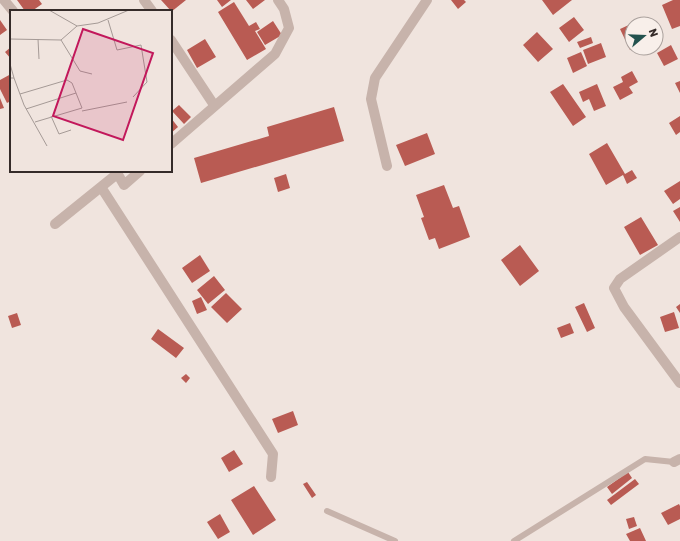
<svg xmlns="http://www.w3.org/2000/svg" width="680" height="541" font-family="Rubik,sans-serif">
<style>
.building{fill:#b95b53}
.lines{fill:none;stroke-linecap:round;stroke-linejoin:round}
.lane{stroke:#c7b3ab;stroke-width:6}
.street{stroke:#c7b3ab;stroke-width:10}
.inset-road{fill:none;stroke:#a59a96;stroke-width:1}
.view{fill:#c2185b;fill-opacity:0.15;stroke:#c2185b;stroke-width:2}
.inset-edge{fill:none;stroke:#352b29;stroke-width:2}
</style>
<rect width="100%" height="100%" fill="#f0e4de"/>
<path class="building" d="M 17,0 L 39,0 L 42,4 L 32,11 L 25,11 Z
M 161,0 L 186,0 L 171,12 L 171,11 Z
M 217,0 L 231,0 L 222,7 Z
M 246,0 L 265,0 L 253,9 Z
M 451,0 L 464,0 L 466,2 L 458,9 Z
M 542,0 L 572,0 L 553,15 Z
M 673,0 L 680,0 L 680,26 L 672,29 L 662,5 Z
M 234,2 L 249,26 L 256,22 L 260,29 L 255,31 L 266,49 L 247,60 L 218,12 Z
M 574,17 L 584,30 L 569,42 L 559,28 Z
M 642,19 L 645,24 L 632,24 L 632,49 L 630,50 L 620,29 Z
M 0,20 L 7,30 L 0,35 Z
M 273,21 L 282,35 L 265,45 L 257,32 Z
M 537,32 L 553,49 L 538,62 L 523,45 Z
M 591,37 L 593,43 L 580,48 L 577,42 Z
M 205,39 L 216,57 L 197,68 L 187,50 Z
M 601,43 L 606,57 L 588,64 L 583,50 Z
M 671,45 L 678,59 L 664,66 L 657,53 Z
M 11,47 L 11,59 L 5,52 Z
M 581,52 L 587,66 L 573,73 L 567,58 Z
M 632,71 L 638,82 L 629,87 L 633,93 L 620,100 L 613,87 L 623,82 L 621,77 Z
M 11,74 L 11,101 L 7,103 L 0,89 L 0,80 Z
M 680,81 L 680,93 L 675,83 Z
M 563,84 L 586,117 L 573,126 L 550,92 Z
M 597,84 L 606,106 L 594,111 L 589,99 L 583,102 L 579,92 Z
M 0,98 L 4,108 L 0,109 Z
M 179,105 L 191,117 L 184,124 L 172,111 Z
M 334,107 L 344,141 L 201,183 L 194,158 L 269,136 L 267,127 Z
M 680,116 L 680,132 L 676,135 L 669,123 Z
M 171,118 L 178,127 L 171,133 Z
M 427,133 L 435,154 L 405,166 L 396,145 Z
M 607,143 L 625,174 L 632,170 L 637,178 L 627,184 L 623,175 L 606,185 L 589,154 Z
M 286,174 L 290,188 L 278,192 L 274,178 Z
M 680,181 L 680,199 L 673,204 L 664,191 Z
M 444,185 L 453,208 L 459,206 L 470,237 L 439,249 L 435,238 L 429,240 L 421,218 L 424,217 L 416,195 Z
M 680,207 L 680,222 L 673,211 Z
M 641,217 L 658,245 L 640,255 L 624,227 Z
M 520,245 L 539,271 L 520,286 L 501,260 Z
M 200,255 L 210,271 L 192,283 L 182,268 Z
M 214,276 L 225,290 L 208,304 L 197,290 Z
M 226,293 L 242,309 L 227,323 L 211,307 Z
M 201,297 L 207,310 L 197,314 L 192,301 Z
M 584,303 L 595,328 L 587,332 L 575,307 Z
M 680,304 L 680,313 L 676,307 Z
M 674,312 L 679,328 L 665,332 L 660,317 Z
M 17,313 L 21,325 L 12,328 L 8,316 Z
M 570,323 L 574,333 L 561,338 L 557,328 Z
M 158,329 L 184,348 L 176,358 L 151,339 Z
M 186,374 L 190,378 L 186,383 L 181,378 Z
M 293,411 L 298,425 L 278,433 L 272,419 Z
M 234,450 L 243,464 L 229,472 L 221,458 Z
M 628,472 L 632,478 L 612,494 L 607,487 Z
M 635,479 L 639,484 L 611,505 L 607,500 Z
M 307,482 L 316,495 L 312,498 L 303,484 Z
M 254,486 L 276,520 L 253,535 L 231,500 Z
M 679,504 L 680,506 L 680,519 L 668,525 L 661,513 Z
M 220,514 L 230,532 L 218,539 L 207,522 Z
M 634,517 L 637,526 L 629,529 L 626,519 Z
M 640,528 L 646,541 L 630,541 L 626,534 Z"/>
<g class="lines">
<path class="lane" d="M 327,511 L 395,541
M 514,541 L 645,459 L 674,462"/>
<path class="street" d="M 4,0 L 13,11
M 144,0 L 152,11
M 171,40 L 214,105
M 171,144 L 275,54 L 289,28 L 284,9 L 278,0
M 387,166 L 371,99 L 375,78 L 427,0
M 116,171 L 124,185 L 140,171
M 101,187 L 273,454 L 271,477
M 55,224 L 117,174
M 680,237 L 620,279 L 614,288 L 624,307 L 680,383
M 674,462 L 680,459"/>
</g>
<g transform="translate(10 10)">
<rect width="162" height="162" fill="#f0e4de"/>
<path class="inset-road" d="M 39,0 L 67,16 L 88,13 L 119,0M 98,10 L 107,40 L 131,35 L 137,72 L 123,87M 0,29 L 51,30 L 67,16M 28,29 L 29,49M 51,30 L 70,61 L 82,64M 0,54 L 4,68M 0,68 L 4,68 L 14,95 L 37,136M 10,84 L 57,70 L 62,73 L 72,98 L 25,112M 16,99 L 66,83M 72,101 L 117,92M 41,106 L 49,124 L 61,120"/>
<path class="view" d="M 73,19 L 143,43 L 113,130 L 43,106 Z"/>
<rect width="162" height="162" class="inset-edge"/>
</g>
<g transform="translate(644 36) rotate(71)"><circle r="19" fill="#f8efea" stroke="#aaa19d"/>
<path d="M0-3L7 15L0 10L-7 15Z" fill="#23524e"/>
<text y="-6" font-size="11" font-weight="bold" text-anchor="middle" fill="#352b29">N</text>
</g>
</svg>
